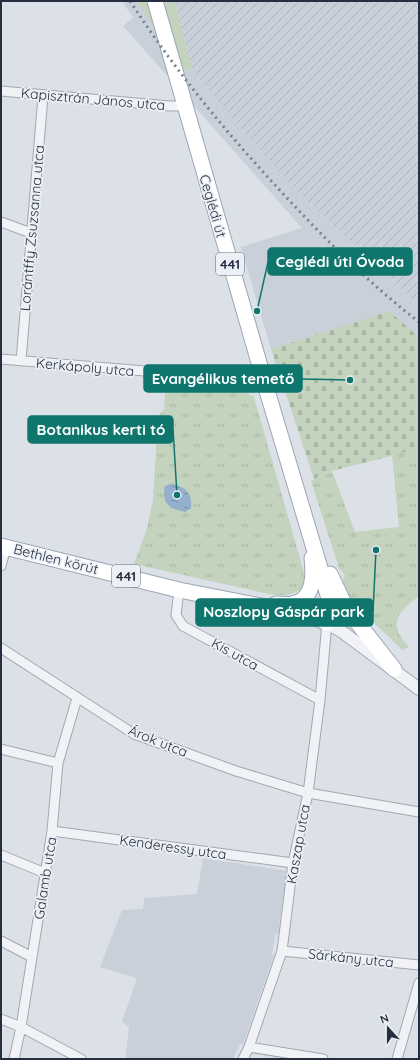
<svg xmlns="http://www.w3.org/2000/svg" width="420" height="1060" font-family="Quicksand,sans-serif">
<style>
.built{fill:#cad0da}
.industrial{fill:url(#industrial-furrows)}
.grass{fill:#c3d3bd}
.cemetery{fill:url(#cemetery-stones)}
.park{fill:url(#park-tufts)}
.water{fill:url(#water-ripples)}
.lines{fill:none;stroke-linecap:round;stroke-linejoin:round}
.minor-casing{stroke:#a1a8b2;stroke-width:11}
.tertiary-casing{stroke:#a1a8b2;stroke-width:14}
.primary-casing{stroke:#9ba6b5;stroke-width:17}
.minor{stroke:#f0f2f6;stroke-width:9}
.tertiary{stroke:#f0f2f6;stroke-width:12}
.primary{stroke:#fff;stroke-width:15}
.rail{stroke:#748193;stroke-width:3;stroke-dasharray:2 4;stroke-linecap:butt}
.labels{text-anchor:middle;stroke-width:3.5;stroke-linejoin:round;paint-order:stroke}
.shield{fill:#ecf0f6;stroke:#616977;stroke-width:1}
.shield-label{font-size:13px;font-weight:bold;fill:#252f40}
.street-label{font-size:14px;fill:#252f40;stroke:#ecf0f6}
.leader{fill:none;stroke:#0f766e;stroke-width:1.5}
.callout-dot{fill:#0f766e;stroke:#ecf0f6;stroke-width:1.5}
.callout{fill:#0f766e;stroke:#0f766e;stroke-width:1.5}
.callout-label{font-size:15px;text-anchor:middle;font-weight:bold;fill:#fff}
</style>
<defs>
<pattern id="industrial-furrows" width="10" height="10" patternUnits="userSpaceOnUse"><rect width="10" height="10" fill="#cad0da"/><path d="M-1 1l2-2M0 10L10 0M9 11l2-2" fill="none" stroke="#adb3bc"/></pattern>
<pattern id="cemetery-stones" width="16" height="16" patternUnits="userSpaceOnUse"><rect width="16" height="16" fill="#c3d3bd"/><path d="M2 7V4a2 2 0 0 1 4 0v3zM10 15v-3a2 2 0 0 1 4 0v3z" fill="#a7b5a4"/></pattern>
<pattern id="park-tufts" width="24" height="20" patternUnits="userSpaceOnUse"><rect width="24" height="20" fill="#c3d3bd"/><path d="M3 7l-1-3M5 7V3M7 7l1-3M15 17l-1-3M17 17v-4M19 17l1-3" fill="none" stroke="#a7b5a4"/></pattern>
<pattern id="water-ripples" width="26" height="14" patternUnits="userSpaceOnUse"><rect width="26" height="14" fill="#93b0cc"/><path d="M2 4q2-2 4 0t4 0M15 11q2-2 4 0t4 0" fill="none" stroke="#7890a7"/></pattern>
</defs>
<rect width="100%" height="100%" fill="#dce1e8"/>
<path class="built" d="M 122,1 L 136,1 L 181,69 L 193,71 L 233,120 L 292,187 L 419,305 L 419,337 L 389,311 L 271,349 L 241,247 L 302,228 L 123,26 L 133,18 Z
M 203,858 L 287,871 L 278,934 L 275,934 L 272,955 L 274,955 L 243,1045 L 240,1044 L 233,1059 L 125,1059 L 129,1027 L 122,1022 L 137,978 L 100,967 L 122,910 L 143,909 L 144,898 L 197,894 Z"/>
<path class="industrial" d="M 174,1 L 419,1 L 419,305 L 292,187 L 233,120 L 193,71 Z"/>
<path class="grass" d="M 136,1 L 174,1 L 193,71 L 181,69 Z"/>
<path class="cemetery" d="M 389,311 L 419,337 L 419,449 L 332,471 L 314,479 L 271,349 Z"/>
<path class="park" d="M 166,383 L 240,389 L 254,397 L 305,576 L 304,587 C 292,596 283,596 269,594 L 134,564 L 147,528 L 153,500 L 158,416 L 164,409 Z
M 419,449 L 419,596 C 397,613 387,623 409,647 L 402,650 L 357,606 L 353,604 L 343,582 L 344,574 L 339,568 L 311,481 L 332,471 L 355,532 L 399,527 L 392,455 Z"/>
<path class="water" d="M 169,484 C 184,485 193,493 191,508 L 185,512 L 171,508 L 165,501 L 164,487 Z"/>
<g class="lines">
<defs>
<path id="minor" d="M 1,91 L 170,106 L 184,106
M 1,222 L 31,233
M 1,359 L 264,381
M 21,361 L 43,96
M 1,566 L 6,547
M 179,590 L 176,615 L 183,626 L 320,700
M 1,648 L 134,734 L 236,771 L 308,793 L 419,812
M 1,749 L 58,763
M 52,831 L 293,863
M 1,855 L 45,873
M 1,941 L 32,957
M 282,951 L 419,965
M 1,1019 L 21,1027 L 81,1059
M 249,1047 L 323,1059
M 14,1059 L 21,1027 L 52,831 L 58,763 L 77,698
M 243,1059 L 249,1047 L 282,951 L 293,863 L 308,793 L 320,700 L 327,623
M 397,1059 L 419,983"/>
<path id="tertiary" d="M 327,623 L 341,631 L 419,689"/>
<path id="primary" d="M 1,546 L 179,590 L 312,616 L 327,623 L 331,605 L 268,394 L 155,1
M 330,574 L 346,608 L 394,669
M 276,604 C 281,604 287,605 292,604 C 314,601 314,575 312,558"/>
</defs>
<use href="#minor" class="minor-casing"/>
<use href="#tertiary" class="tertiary-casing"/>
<use href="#primary" class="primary-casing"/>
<use href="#minor" class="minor"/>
<use href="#tertiary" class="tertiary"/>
<use href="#primary" class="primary"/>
<path class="rail" d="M 130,1 C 176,72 229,136 287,198 C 328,242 371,285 419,322"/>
</g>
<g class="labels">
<g class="shield">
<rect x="216" y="253" width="28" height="22" rx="3"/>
<rect x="112" y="565" width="28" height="22" rx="3"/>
</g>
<g class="shield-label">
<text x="230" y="269">441</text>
<text x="126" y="581">441</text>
</g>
<g class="street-label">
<text transform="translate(93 99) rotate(5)" y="5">Kapisztrán János utca</text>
<text transform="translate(213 206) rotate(74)" y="5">Ceglédi út</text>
<text transform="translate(32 228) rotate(-85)" y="5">Lorántffy Zsuzsanna utca</text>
<text transform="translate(85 367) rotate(5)" y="5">Kerkápoly utca</text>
<text transform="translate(56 559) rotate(14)" y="5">Bethlen körút</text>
<text transform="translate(235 654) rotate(29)" y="5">Kis utca</text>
<text transform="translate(158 741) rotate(22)" y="5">Árok utca</text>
<text transform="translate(298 844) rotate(-80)" y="5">Kaszap utca</text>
<text transform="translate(173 847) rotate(8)" y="5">Kenderessy utca</text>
<text transform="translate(45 878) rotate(-81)" y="5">Galamb utca</text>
<text transform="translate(351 958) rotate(6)" y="5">Sárkány utca</text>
</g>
</g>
<path class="leader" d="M257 311L268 262M350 380L302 379M177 495L173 429M376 550L373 612"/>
<g class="callout-dot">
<circle cx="257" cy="311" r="4"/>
<circle cx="350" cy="380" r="4"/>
<circle cx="177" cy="495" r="4"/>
<circle cx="376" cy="550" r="4"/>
</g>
<g class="callout">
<rect x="268" y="248" width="144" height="27" rx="4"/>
<rect x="144" y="365" width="158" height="27" rx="4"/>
<rect x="28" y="416" width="145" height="27" rx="4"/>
<rect x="196" y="599" width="177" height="27" rx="4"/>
</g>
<g class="callout-label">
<text x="340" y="267">Ceglédi úti Óvoda</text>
<text x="223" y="384">Evangélikus temető</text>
<text x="101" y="435">Botanikus kerti tó</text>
<text x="284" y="617">Noszlopy Gáspár park</text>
</g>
<rect width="420" height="1060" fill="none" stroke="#252f40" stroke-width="4"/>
<g transform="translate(388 1028) rotate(339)" stroke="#ecf0f6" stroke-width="3" paint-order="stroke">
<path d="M0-3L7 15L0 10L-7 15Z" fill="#252f40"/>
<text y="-6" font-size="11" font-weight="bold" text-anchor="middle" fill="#252f40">N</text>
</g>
</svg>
